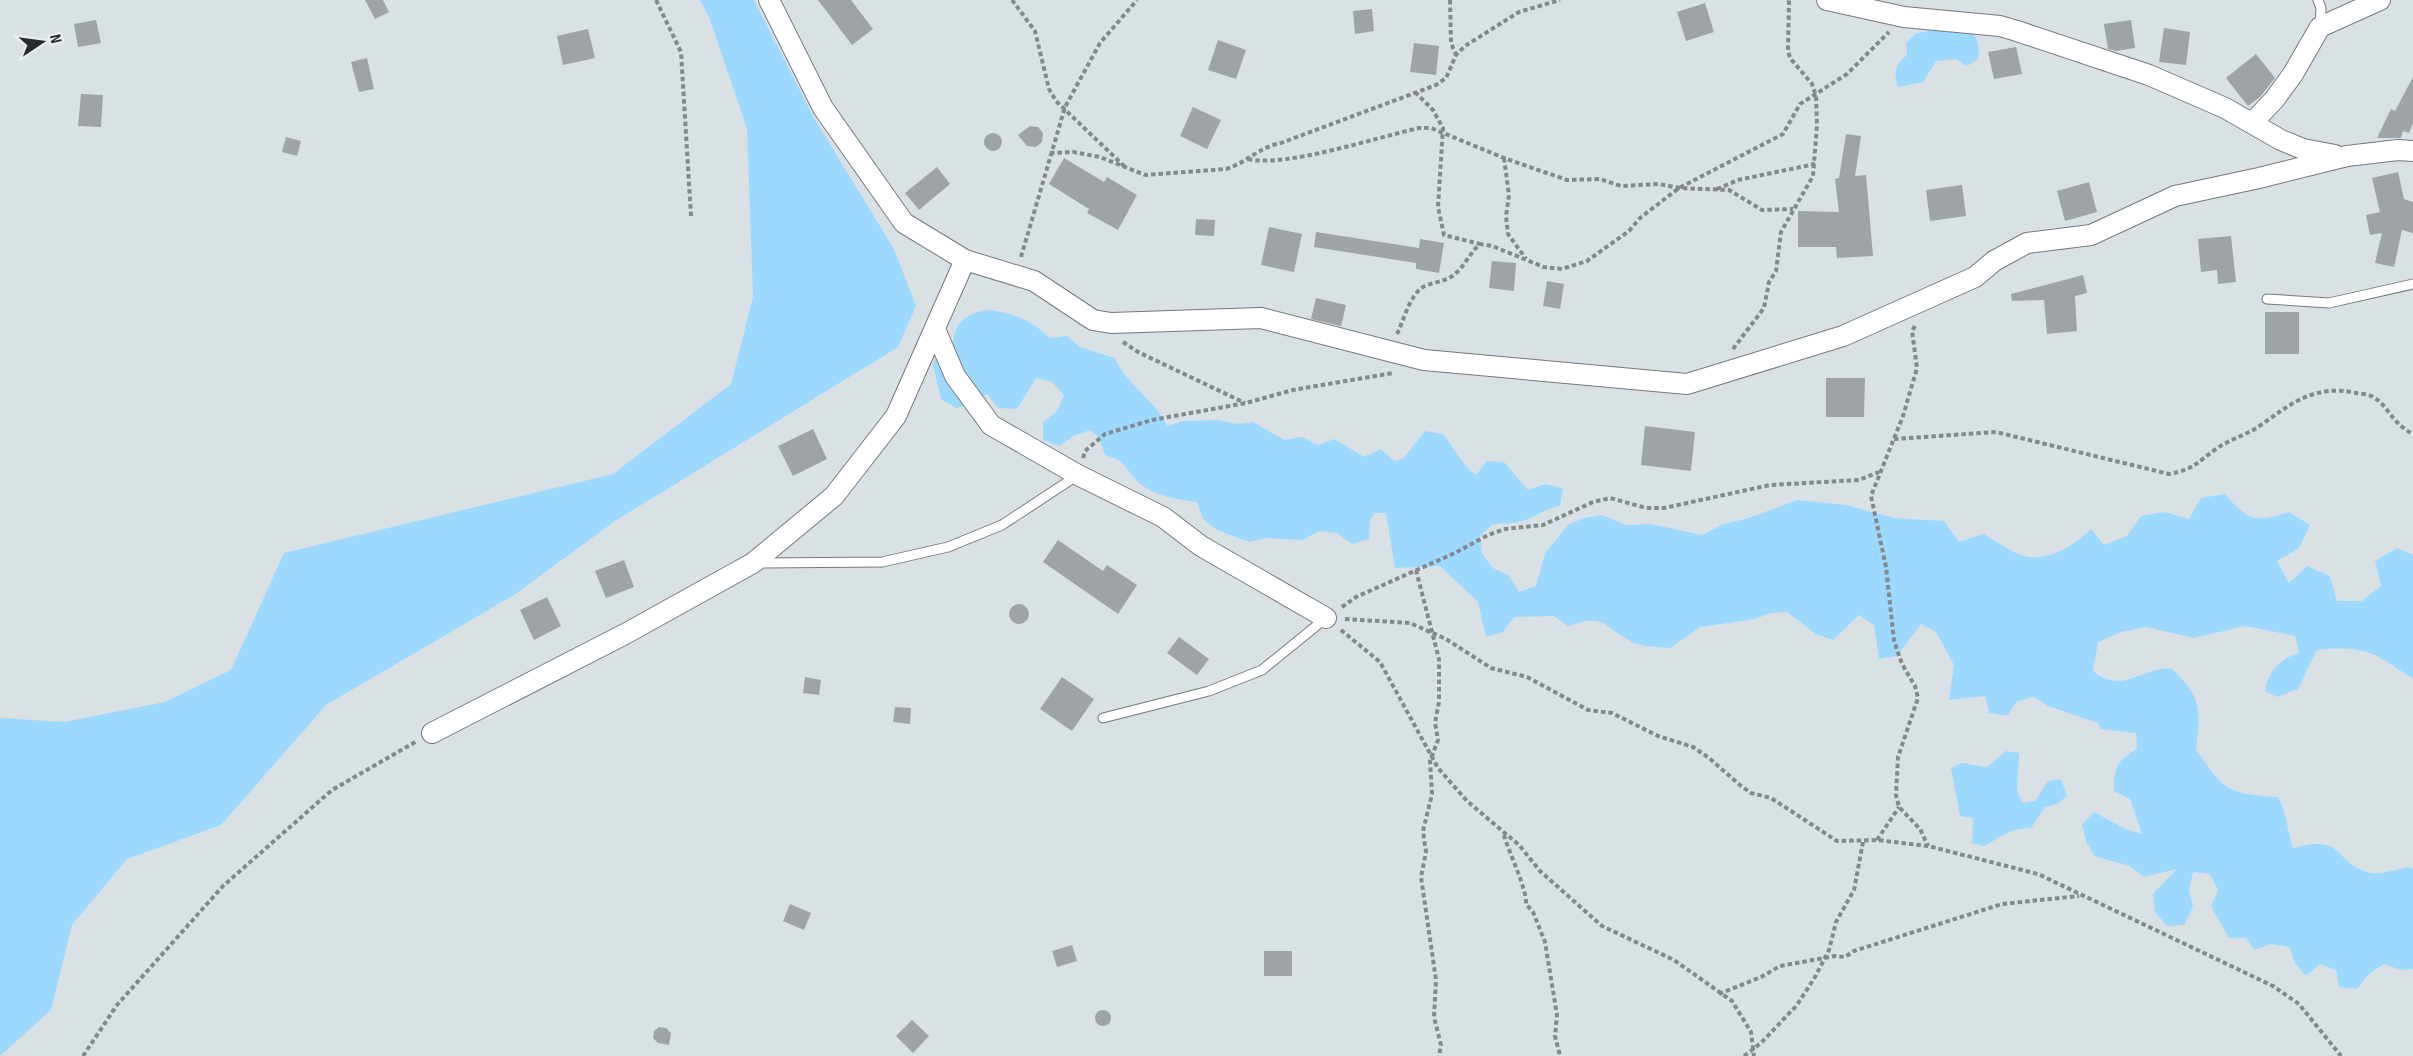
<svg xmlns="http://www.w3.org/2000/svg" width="2413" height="1056" font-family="'Sofia Sans Condensed',sans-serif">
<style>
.green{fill:#9dd8fe}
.building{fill:#9da3a7}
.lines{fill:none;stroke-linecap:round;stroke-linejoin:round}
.lane-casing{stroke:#74797d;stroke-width:11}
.street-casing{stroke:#74797d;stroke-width:22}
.path{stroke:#83888b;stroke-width:4;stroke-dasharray:4.5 3;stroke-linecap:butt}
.lane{stroke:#fff;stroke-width:9}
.street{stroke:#fff;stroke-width:20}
</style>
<rect width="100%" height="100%" fill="#dae1e5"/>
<path class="green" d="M 700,0 L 754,0 L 814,118 L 894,249 L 916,306 L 898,347 L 615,521 L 514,595 L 326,705 L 221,825 L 127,859 L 72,925 L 51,1010 L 0,1056 L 0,718 L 64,722 L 165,702 L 231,670 L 284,553 L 613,474 L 731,384 L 753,297 L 747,129 L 709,17 Z
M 1939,28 C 1964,29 1983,27 1978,59 L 1967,66 L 1956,59 L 1936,61 L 1923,82 L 1898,87 C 1893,72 1895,65 1907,55 L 1906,43 L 1915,34 Z
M 987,310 C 1009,311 1035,322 1049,338 L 1067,336 L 1080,347 L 1115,358 C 1128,387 1153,397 1167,426 L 1184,421 L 1219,420 L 1236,424 L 1253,422 L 1284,440 L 1302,437 L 1318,445 L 1334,439 L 1364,457 L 1381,449 L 1394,461 L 1403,459 L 1425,431 L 1443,434 C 1455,449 1461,464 1476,475 L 1487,461 L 1504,462 L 1528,490 L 1545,484 L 1563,488 L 1560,506 C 1547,508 1540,514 1528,519 C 1517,524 1505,524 1493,524 L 1480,536 L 1482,554 L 1493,568 L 1509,576 L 1519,592 L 1536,586 L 1545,553 L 1568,525 L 1584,518 L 1602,515 L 1626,525 L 1651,524 L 1702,535 L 1724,524 L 1749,518 L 1797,500 L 1846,505 L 1894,518 L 1944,521 L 1959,542 L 1984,534 C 1996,541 2016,556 2030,557 C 2054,559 2074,545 2091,529 L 2104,545 L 2127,536 L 2141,516 L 2165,512 L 2189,519 L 2201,498 L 2225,494 C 2248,521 2256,523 2289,512 L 2310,525 L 2299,548 L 2277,561 L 2289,583 L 2307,566 L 2330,576 L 2337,601 L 2362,601 L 2381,586 L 2375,561 L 2397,548 L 2413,555 L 2413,679 C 2375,653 2365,645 2317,650 L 2298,689 L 2277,697 L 2265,691 C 2268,671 2280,659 2299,653 L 2295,636 L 2245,626 L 2194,638 L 2146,627 L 2121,632 L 2098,642 L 2093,671 C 2122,695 2140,668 2171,668 C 2202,697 2201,709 2196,749 C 2224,791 2227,794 2278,797 C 2287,813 2287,830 2293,848 C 2347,833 2332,863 2370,873 C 2381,875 2398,869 2408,867 L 2413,869 L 2413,969 L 2401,970 L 2384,964 L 2369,974 L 2357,989 L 2339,987 L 2336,970 L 2320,964 L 2306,976 L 2295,963 L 2289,947 L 2271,944 L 2254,950 L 2246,938 L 2229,938 L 2211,906 L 2218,890 L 2210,874 L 2193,872 L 2189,890 L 2193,907 L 2184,925 L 2167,926 L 2155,912 L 2153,894 L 2177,869 L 2144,877 L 2130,866 L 2094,856 L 2086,841 L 2082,824 L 2094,812 L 2125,829 L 2142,834 L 2130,799 L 2114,791 C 2113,769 2117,760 2137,749 L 2136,733 L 2101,729 L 2098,723 L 2048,706 L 2034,697 L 2017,701 L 2007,716 L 1989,713 L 1985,696 L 1949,700 L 1954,665 L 1936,632 L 1921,624 L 1897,656 L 1879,659 L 1874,625 L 1859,615 L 1833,640 L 1816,634 L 1787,612 L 1771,613 L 1755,619 L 1700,627 L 1670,648 C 1658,647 1642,647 1632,642 C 1603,627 1606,613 1568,626 L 1554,616 L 1514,617 L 1503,632 L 1486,637 L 1478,602 L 1440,566 L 1395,568 L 1386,513 L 1374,513 L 1370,521 L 1369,539 L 1352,544 L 1337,533 L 1319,531 L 1303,540 L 1267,538 L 1249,542 L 1217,530 L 1203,519 L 1197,502 C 1180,500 1157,496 1143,486 C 1124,471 1131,463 1105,455 L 1099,438 L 1090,430 L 1074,436 L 1059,446 L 1043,440 L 1043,422 L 1057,411 L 1064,395 L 1052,382 L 1036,378 L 1017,409 L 998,408 L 987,394 L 972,404 L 956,408 L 941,399 L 933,365 L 938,349 L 953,341 C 957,320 966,314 987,310 Z
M 2006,751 L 2019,753 L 2017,791 L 2023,803 L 2035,801 L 2048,781 L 2061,779 L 2067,796 L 2057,804 L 2045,807 L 2031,828 C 2011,828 2001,837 1984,846 L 1972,843 L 1973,818 L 1960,816 L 1951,768 L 1962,763 L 1987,767 Z"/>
<path class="building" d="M 365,0 L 383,0 L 389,12 L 375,19 Z
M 818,0 L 851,0 L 873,29 L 852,45 Z
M 1705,3 L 1714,32 L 1686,41 L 1677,12 Z
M 1372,9 L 1374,31 L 1355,34 L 1353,11 Z
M 96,20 L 101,43 L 78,47 L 74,24 Z
M 2131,20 L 2135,48 L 2116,51 L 2108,49 L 2104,24 Z
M 2164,28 L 2190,32 L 2186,65 L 2159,62 Z
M 588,29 L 595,58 L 563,65 L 557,36 Z
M 1218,40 L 1246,50 L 1236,79 L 1208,70 Z
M 1414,43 L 1439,46 L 1436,75 L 1410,72 Z
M 2016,47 L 2022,74 L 1994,79 L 1988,52 Z
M 2256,54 L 2275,78 L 2260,97 L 2248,106 L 2226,78 Z
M 367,58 L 374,89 L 359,92 L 351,62 Z
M 2413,77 L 2413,123 L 2409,133 L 2403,131 L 2401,138 L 2377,138 L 2391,109 L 2395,111 Z
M 81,94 L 103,95 L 101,127 L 78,126 Z
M 1193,107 L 1221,120 L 1207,149 L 1180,136 Z
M 1030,126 L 1038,127 L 1043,133 L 1042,142 L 1036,147 L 1027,146 L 1018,135 Z
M984 142a9 9 0 1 1 18 0a9 9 0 1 1-18 0Z
M 1846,134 L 1861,136 L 1855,176 L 1866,175 L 1873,256 L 1837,258 L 1836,247 L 1798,247 L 1798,211 L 1839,212 L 1835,179 L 1839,178 Z
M 286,137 L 301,141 L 297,156 L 282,152 Z
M 1064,158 L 1104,182 L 1107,177 L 1137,195 L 1118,230 L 1087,213 L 1089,209 L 1049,184 Z
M 937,167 L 950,184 L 919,210 L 905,193 Z
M 2398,172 L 2404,199 L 2413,202 L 2413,233 L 2402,230 L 2394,267 L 2375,263 L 2382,233 L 2370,235 L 2366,215 L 2380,212 L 2372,178 Z
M 2089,182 L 2097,212 L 2065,221 L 2057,191 Z
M 1962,185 L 1966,216 L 1930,221 L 1926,190 Z
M 1196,219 L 1215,220 L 1214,236 L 1195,235 Z
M 1269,227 L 1302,234 L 1294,272 L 1261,265 Z
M 1316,232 L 1419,248 L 1420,239 L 1444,243 L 1439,273 L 1416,269 L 1416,263 L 1314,247 Z
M 2231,236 L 2236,282 L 2218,284 L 2217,270 L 2201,272 L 2198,239 Z
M 1492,261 L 1516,263 L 1514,291 L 1489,288 Z
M 2083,275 L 2087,293 L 2075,296 L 2077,331 L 2047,334 L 2044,300 L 2012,301 L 2011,294 Z
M 1547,281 L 1564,284 L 1560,309 L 1543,306 Z
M 1316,298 L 1346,305 L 1341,326 L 1311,319 Z
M 2265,312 L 2299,312 L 2299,354 L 2265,354 Z
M 1826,378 L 1865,378 L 1864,417 L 1826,417 Z
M 1645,426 L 1695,432 L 1691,471 L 1641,465 Z
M 813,429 L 827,459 L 793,476 L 778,446 Z
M 1058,540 L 1103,571 L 1107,565 L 1137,585 L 1118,614 L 1043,562 Z
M 624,560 L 634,587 L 606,598 L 595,571 Z
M 547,597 L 561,626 L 534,640 L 520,610 Z
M1009 614a10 10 0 1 1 20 0a10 10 0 1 1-20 0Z
M 1179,637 L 1209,659 L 1197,675 L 1167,653 Z
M 805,677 L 821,680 L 819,695 L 803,693 Z
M 1062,677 L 1094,699 L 1072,731 L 1040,709 Z
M 895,707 L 911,708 L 910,724 L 893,722 Z
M 790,904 L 811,913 L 804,930 L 783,921 Z
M 1072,945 L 1077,961 L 1057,967 L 1052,951 Z
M 1264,951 L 1292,951 L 1292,976 L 1264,976 Z
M1095 1018a8 8 0 1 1 16 0a8 8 0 1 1-16 0Z
M 912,1020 L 929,1036 L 913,1053 L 896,1036 Z
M 659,1027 L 666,1028 L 671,1033 L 669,1045 L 658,1043 L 653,1038 L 654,1031 Z"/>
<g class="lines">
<defs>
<path id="lane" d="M 2318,0 L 2321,8 L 2320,27
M 2267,299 L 2329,303 L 2413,284
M 757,563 L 882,562 L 948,547 L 1002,525 L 1078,475
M 1103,718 L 1209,691 L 1262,670 L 1326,618"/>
<path id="street" d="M 769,0 L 823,108 L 904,223 L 965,260 L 1034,281 L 1093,320 L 1111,323 L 1261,318 L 1424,360 L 1687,384 L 1843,336 L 1975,277 L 1994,261 L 2027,243 L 2091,235 L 2175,196 L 2259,178 L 2347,156 L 2398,150 L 2413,151
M 1827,0 L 1904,17 L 2000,26 L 2017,31 L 2149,75 L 2225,108 L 2281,140 L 2303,149 L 2335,155
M 2253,122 L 2274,100 L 2293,74 L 2320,27 L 2380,0
M 935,329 L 955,376 L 991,425 L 1078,475 L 1163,517 L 1201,546 L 1326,618
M 432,733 L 625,634 L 753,563 L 834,496 L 896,416 L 965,260"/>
</defs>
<use href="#lane" class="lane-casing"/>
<use href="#street" class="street-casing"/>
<path class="path" d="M 656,0 L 681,52 L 691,216
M 1012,0 L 1035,31 L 1049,89 L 1056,101 L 1124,166
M 1450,0 L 1451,43 L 1456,55
M 1415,92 L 1433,110 L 1443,128 L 1438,207 L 1444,235 L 1480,244
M 1050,153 L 1073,152 L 1100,157 L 1145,175 L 1226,169 C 1246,163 1259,147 1281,143 L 1436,85 L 1446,78 L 1456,55 L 1465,46 L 1519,12 L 1560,0
M 1504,158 L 1509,195 L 1506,216 L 1508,234 L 1526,259
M 1248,159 C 1285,168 1378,137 1419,128 L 1431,128 L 1504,158 L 1567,180 L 1600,179 L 1621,186 L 1659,184 L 1679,188 L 1729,190 L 1762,210 L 1793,209
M 1717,189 L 1738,180 L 1815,164
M 1021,257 L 1065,107 L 1100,43 L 1137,0
M 1915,326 L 1912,331 L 1917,368 L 1903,416 L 1871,496 L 1886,567 L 1894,641 L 1902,664 L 1915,686 L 1918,698 L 1898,757 L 1896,795 L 1899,807 L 1920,829 L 1928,846
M 1397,334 C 1404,320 1410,293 1425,286 C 1436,281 1447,282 1456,273 C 1465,265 1470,253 1480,244 L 1492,246 L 1544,267 L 1562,269 L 1587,261 L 1629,231 L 1640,218 L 1679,188 L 1783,134 L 1800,104 L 1847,74 L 1889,32
M 1123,342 L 1138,352 L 1245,403
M 1733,349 L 1764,308 L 1769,282 L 1776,271 L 1781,232 L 1813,176 L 1817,125 L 1816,96 L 1812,84 L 1790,58 L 1788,51 L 1789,0
M 1894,439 L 1996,432 L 2169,474 C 2195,469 2196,463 2216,449 C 2230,439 2247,435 2261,425 C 2292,403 2315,384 2356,393 C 2361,394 2369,394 2373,397 C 2390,407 2390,422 2413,434
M 1083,458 L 1085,451 L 1105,434 L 1152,420 L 1246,403 L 1293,390 L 1393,373
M 1416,570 L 1439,659 L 1439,702 L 1435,723 L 1438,740 L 1430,761 L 1432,794 L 1423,831 L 1426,852 L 1421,877 L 1436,980 L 1434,1017 L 1441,1045 L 1439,1056
M 1342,607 L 1356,597 L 1455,553 L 1488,535 L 1505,529 L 1543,525 L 1593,502 L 1610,498 L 1646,508 L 1664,508 L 1770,485 L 1859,480 L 1879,472
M 1345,619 L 1410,623 L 1446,639 L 1491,668 L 1527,677 L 1588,710 L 1612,713 L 1658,736 L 1693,747 L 1709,758 L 1741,786 L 1751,793 L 1771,798 L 1837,841 L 1877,840 L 1928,846 L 2038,874 L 2273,986 L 2299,1004 L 2341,1056
M 1341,630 L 1380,662 L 1438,768 L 1467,801 L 1519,845 L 1540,871 L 1602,926 L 1674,960 L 1732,1001 L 1751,1032 L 1754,1056
M 1504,835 C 1509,853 1527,889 1526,904 L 1533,912 L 1545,942 L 1557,1015 L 1555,1036 L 1560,1056
M 1877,840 L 1899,807
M 1719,994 L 1761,977 L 1780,966 L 1835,956 L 1845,957 L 1854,951 L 2002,904 L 2079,896
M 83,1056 L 117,1005 L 223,886 L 332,790 L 417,741
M 1744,1056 L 1761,1043 L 1797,1005 L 1815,977 L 1829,950 L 1836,922 L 1854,890 L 1863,842"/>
<use href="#lane" class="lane"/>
<use href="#street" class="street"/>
</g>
<g transform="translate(42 42) rotate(77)" stroke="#e7eef2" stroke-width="4.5" paint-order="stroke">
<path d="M0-4.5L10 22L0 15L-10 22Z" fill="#27292b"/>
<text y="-9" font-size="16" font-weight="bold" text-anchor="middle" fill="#27292b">N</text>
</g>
</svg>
